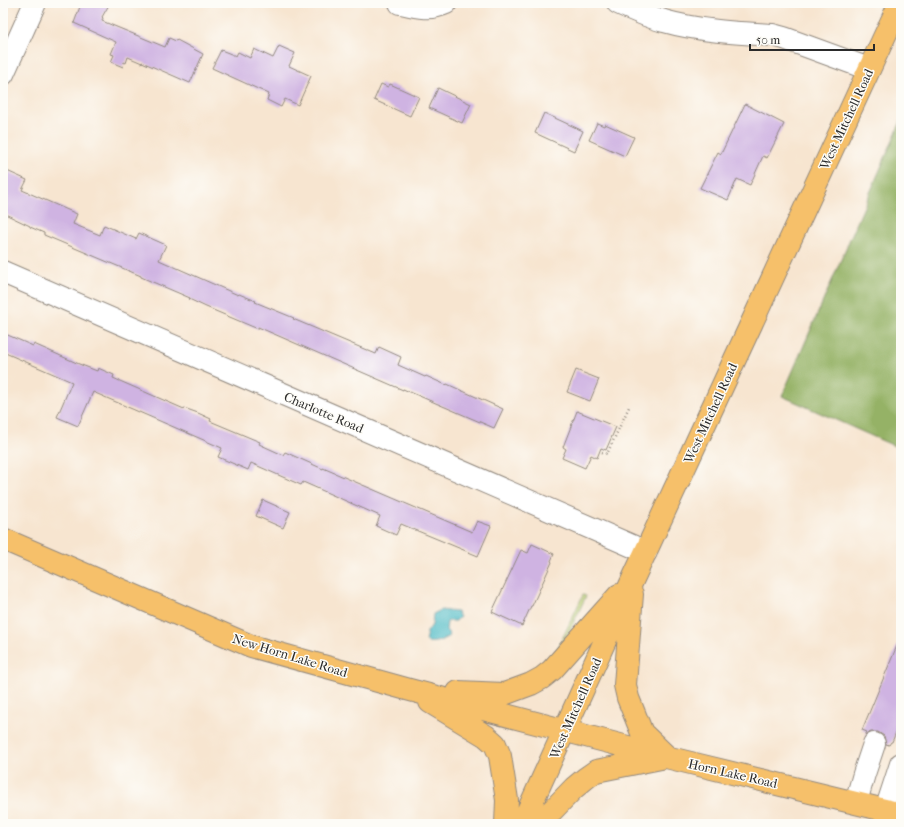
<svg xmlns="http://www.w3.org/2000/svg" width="904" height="827" font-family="'IM FELL French Canon',serif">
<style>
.green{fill:#bcd074;stroke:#747e50}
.forest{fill:#95b266;stroke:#606e48}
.water{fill:#4cbac5;stroke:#3c7278}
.building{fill:#cfb3e2}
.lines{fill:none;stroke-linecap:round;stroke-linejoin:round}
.minor-casing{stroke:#91887e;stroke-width:24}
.major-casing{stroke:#91887e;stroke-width:24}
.path{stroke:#91887e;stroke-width:2.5;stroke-dasharray:1 3;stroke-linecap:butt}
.minor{stroke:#fff;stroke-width:22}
.major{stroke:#f6c06b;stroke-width:22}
.labels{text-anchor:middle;stroke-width:3;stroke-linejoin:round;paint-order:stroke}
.street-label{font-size:13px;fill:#2b2b2b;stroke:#fdfcf7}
</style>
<rect width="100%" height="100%" fill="#fdfcf7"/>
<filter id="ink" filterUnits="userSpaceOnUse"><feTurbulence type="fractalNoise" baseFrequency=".025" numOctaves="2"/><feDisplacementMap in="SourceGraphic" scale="8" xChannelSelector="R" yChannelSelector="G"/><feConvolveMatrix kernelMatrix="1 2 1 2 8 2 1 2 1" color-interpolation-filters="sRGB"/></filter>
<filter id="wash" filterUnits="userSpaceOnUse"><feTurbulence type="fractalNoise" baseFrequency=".012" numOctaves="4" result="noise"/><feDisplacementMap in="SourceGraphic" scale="16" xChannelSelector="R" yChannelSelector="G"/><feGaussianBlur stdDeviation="0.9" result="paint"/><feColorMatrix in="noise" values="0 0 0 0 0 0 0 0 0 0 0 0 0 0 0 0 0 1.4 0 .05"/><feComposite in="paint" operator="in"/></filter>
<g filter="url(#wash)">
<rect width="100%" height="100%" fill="#f7e5d0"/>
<path class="green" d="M 583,595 L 586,596 L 570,630 L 556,652 Z"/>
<path class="forest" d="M 901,121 L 901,449 L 782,396 Z"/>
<path class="water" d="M 441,610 L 457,612 L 460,617 L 456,621 L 449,621 L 447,622 L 446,630 L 448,632 L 449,636 C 442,640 434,645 425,641 L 427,632 L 432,625 L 433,614 Z"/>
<g id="blocks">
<path class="building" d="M 83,3 L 110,3 L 102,17 L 103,18 L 102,21 L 165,47 L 169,38 L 176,41 L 177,40 L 203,54 L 190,83 L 142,62 L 142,63 L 128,57 L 126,63 L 124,62 L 123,67 L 111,62 L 114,55 L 111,54 L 116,42 L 74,23 L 81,4 Z
M 279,46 L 295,53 L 289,66 L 311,76 L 298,105 L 285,99 L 281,107 L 267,100 L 269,94 L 212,68 L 221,50 L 236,56 L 238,52 L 250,58 L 254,49 L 273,58 Z
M 381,84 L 388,87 L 390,84 L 419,97 L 410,116 L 374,100 Z
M 438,88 L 471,104 L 462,123 L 429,108 Z
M 745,104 L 784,124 L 767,158 L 763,156 L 750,185 L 737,179 L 728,200 L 700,188 L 718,152 L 721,154 Z
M 544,113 L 583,131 L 574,151 L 535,133 Z
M 597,123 L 604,126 L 605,124 L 634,137 L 625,156 L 589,140 Z
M 7,171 L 27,180 L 22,190 L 77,214 L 73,224 L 100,235 L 104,225 L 136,239 L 139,233 L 166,245 L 159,260 L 238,295 L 239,294 L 256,301 L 255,302 L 294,318 L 293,319 L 376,354 L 379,347 L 401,357 L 398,365 L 425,377 L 426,376 L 446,385 L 447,384 L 503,409 L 494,428 L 403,389 L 403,390 L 258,327 L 258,329 L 206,307 L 189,299 L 190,298 L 141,277 L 141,276 L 44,235 L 44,233 L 30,227 L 30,226 L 3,213 L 3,178 Z
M 3,333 L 33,346 L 34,344 L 79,364 L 97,371 L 98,368 L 114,375 L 113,378 L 184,409 L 184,408 L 198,413 L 211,419 L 210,421 L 260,442 L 259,444 L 283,455 L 285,452 L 323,469 L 323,468 L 472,532 L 477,521 L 491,526 L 478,556 L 401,524 L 396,535 L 376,526 L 380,516 L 303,482 L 301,485 L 251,463 L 248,470 L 218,457 L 222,448 L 93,392 L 78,426 L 57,417 L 72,382 L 3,352 Z
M 576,370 L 599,379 L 590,401 L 567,392 Z
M 577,411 L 616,427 L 606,450 L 601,448 L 597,458 L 591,455 L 585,468 L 562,458 L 566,449 L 563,447 Z
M 263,500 L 290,512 L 283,528 L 256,516 Z
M 532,544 L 554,554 L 551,561 L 552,562 L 532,606 L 531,606 L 522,626 L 492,612 L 521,550 L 528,553 Z
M 901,636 L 901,720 L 892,742 L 891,742 L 889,745 L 886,744 L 884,736 L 878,732 L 871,732 L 865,735 L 867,732 L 862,730 Z"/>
</g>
</g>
<g filter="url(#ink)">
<use href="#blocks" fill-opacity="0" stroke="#91887e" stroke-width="1"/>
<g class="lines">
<defs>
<path id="minor" d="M 400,3 C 418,6 428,11 446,3
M 618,3 C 633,10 648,17 664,21 C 699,31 737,33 773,35 L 784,38 L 869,69
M 3,74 L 35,3
M 3,272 L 646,552
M 856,802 L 864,774 L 874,744
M 886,810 L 901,764"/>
<path id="major" d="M 3,539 L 251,646 L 410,690 L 666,757 L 901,814
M 632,594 L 625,685 L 628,698 L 642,733 L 666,756
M 458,692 L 504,694 L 531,684 L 542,678 L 552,670 L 619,595
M 430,702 L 486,736 L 495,744 L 500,756 L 507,800 L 506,824
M 522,824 L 633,579 L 900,3
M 539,824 L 574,788 L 586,778 L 596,771 L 661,758"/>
</defs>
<use href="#minor" class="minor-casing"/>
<use href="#major" class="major-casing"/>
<path class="path" d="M 602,452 L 607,454 L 629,407"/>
<use href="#minor" class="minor"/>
<use href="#major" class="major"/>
</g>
</g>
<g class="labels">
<g class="street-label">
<text transform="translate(846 119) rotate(-65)" y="5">West Mitchell Road</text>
<text transform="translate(324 412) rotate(23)" y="5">Charlotte Road</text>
<text transform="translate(710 413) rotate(-65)" y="5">West Mitchell Road</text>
<text transform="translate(290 655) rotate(17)" y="5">New Horn Lake Road</text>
<text transform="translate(575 708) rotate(-66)" y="5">West Mitchell Road</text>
<text transform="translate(733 773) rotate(13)" y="5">Horn Lake Road</text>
</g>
</g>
<rect width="904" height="827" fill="none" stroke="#fdfcf7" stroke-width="16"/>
<path d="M750 44v6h124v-6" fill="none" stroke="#2b2b2b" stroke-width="2"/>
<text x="756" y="44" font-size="12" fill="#2b2b2b" stroke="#fdfcf7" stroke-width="3" paint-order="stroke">50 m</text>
</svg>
